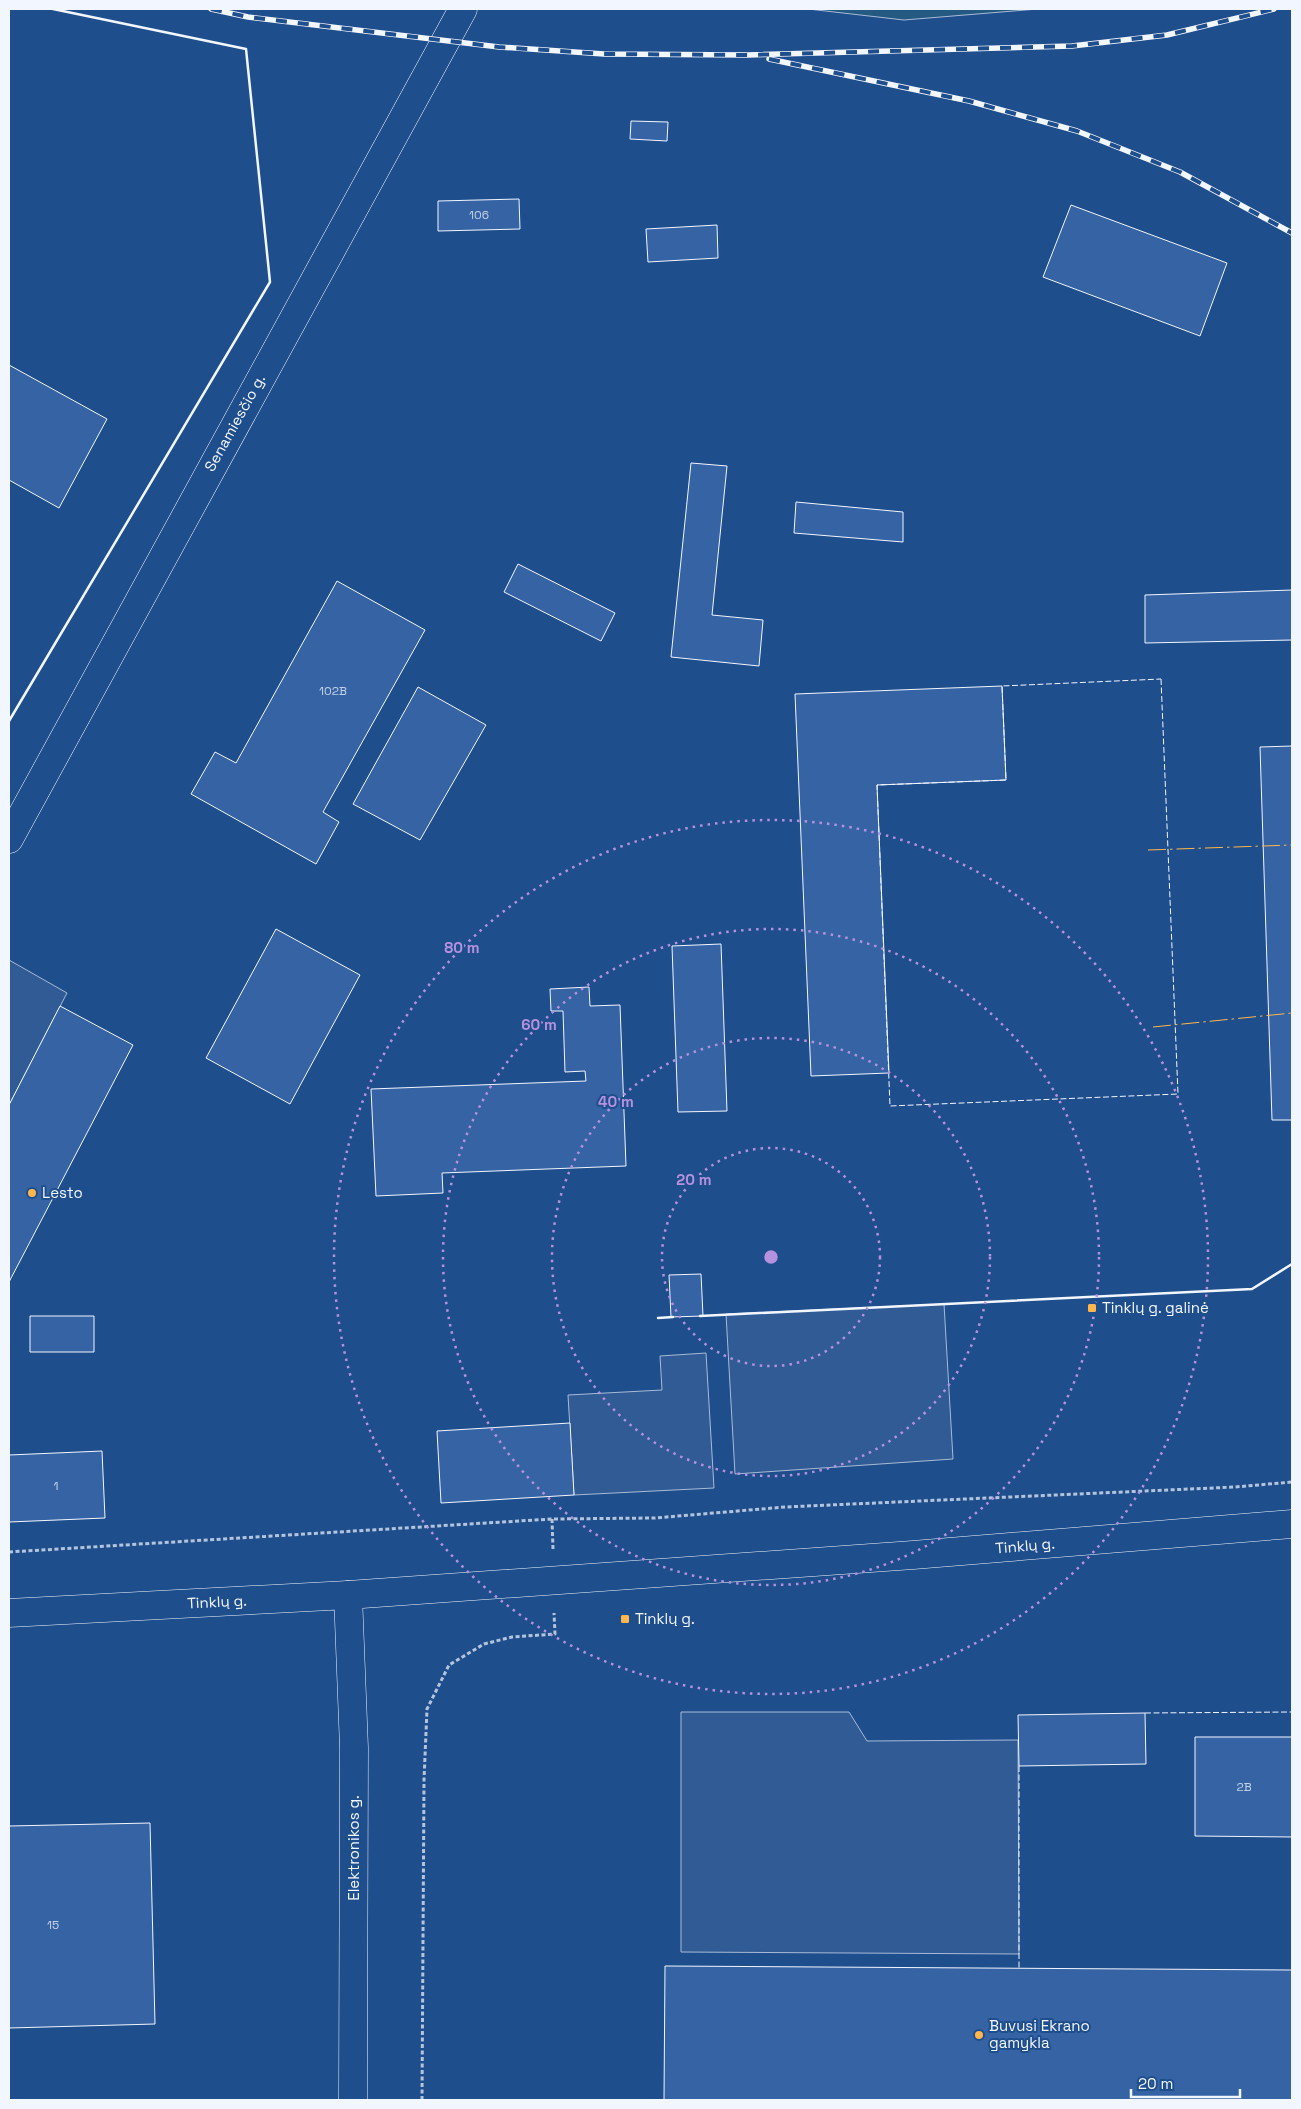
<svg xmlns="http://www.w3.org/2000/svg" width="1301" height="2109" font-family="'Space Grotesk',sans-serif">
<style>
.green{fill:#245a82;stroke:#a8bbd7}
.parking{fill:#305b95;stroke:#a8bbd7}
.building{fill:#3563a3;stroke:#f2f6ff}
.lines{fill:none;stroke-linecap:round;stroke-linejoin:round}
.secondary-casing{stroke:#f2f6ff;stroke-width:29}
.primary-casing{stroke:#f2f6ff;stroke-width:29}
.path{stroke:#b3c4dc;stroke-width:3;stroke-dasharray:4 2.5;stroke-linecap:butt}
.secondary{stroke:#1f4e8c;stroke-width:28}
.primary{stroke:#1f4e8c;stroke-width:28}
.rail-casing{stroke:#f2f6ff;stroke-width:5.5}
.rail{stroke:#1f4e8c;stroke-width:4;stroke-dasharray:11;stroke-linecap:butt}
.fence{stroke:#f2f6ff;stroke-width:1;stroke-dasharray:6 2.5;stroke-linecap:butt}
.wall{stroke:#f2f6ff;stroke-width:2.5}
.power{stroke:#ffb74d;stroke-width:1;stroke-dasharray:18 4 2.5 4;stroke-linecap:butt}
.ring{fill:none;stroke:#b691df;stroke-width:2.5;stroke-dasharray:2.5 5}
.poi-dot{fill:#ffb74d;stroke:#1f4e8c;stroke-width:2}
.labels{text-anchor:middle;stroke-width:4;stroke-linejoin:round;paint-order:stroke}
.number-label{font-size:12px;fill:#c3d1e8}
.street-label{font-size:15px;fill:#f2f6ff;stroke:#1f4e8c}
.poi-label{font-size:15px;fill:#f2f6ff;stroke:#1f4e8c;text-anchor:start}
.centre{fill:#b691df;stroke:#1f4e8c;stroke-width:2.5}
.ring-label{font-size:15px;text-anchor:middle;font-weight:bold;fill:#b691df;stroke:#1f4e8c;stroke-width:4;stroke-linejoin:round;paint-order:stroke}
</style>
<rect width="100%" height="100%" fill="#1f4e8c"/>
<path class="green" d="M 808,9 L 1038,9 L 904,20 Z"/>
<path class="parking" d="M 9,960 L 67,993 L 9,1105 Z
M 944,1304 L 953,1459 L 735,1474 L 726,1314 Z
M 706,1353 L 714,1488 L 574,1495 L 568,1395 L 662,1390 L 660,1356 Z
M 681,1712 L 849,1712 L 867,1741 L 1018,1740 L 1019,1954 L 681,1952 Z"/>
<path class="building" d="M 631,121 L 668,122 L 667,141 L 630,139 Z
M 519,199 L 520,229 L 438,231 L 438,201 Z
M 1071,205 L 1227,263 L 1200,336 L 1043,277 Z
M 717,225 L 718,258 L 648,262 L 646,229 Z
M 9,365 L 107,419 L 59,508 L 9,480 Z
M 691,463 L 727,466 L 712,615 L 763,620 L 759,666 L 671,657 Z
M 796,502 L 903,512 L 903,542 L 794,533 Z
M 518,564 L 615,613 L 601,641 L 504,592 Z
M 337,581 L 425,630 L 323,812 L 339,822 L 316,864 L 191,794 L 215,752 L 236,763 Z
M 1292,590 L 1292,640 L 1145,643 L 1145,595 Z
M 1002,686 L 1006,780 L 877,785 L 889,1073 L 811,1076 L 795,694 Z
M 418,687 L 486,725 L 420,840 L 353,804 Z
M 1292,746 L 1292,1120 L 1272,1120 L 1260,747 Z
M 276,929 L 360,975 L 290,1104 L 206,1058 Z
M 721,944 L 727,1111 L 678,1112 L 672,946 Z
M 589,987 L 590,1006 L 620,1005 L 626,1166 L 442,1173 L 443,1193 L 376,1196 L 371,1089 L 586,1081 L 585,1071 L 565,1072 L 563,1011 L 551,1011 L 550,989 Z
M 60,1006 L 133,1045 L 9,1282 L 9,1105 Z
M 701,1274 L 703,1316 L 671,1317 L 669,1275 Z
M 30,1316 L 94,1316 L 94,1352 L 30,1352 Z
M 570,1423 L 574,1495 L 441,1503 L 437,1431 Z
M 102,1451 L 105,1518 L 9,1522 L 9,1455 Z
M 1145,1713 L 1146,1764 L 1019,1766 L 1018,1715 Z
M 1195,1737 L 1292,1737 L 1292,1837 L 1195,1836 Z
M 150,1823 L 155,2024 L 9,2028 L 9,1826 Z
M 665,1966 L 1292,1970 L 1292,2100 L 664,2100 Z"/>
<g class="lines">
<defs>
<path id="secondary" d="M 348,1595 L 913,1555 L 1292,1524"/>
<path id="primary" d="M 9,839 L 463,9
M 9,1613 L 348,1595 L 354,1748 L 353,2100"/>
</defs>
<use href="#secondary" class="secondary-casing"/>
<use href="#primary" class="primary-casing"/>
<path class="path" d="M 552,1519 L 553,1549
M 9,1552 L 552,1519 L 655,1518 L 785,1507 L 1235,1487 L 1292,1482
M 422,2100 L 424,1780 L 427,1709 L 449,1665 L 484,1644 L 512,1637 L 555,1634 L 554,1613"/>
<use href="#secondary" class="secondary"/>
<use href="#primary" class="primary"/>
<defs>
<path id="rail" d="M 211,9 L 248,17 L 499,47 L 604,54 L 748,55 L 1072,46 L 1167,35 L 1274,9
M 769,59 L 969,101 L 1077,131 L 1180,172 L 1292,233"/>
</defs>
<use href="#rail" class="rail-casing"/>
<use href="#rail" class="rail"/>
<path class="fence" d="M 1161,679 L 1178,1094 L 890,1106 L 877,785 L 1006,780 L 1002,686 Z
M 1145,1713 L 1292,1712
M 1019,1766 L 1019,1968"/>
<path class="wall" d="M 9,721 L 270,282 L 246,49 L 53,9
M 700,1316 L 1252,1289 L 1292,1264
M 658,1318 L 673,1317"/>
<path class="power" d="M 1148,850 L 1292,845
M 1153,1027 L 1292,1013"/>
</g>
<g class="ring">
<circle cx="771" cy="1257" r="109"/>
<circle cx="771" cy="1257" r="219"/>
<circle cx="771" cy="1257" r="328"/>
<circle cx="771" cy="1257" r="437"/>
</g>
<g class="poi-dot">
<circle cx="32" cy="1193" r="5"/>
<rect x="1087" y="1303" width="10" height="10" rx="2.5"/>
<rect x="620" y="1614" width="10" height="10" rx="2.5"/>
<circle cx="979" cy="2035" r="5"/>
</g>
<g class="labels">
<g class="number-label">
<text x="479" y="219">106</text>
<text x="333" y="695">102B</text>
<text x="56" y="1490">1</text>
<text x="1244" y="1791">2B</text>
<text x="53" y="1929">15</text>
</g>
<g class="street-label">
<text transform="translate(235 423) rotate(-61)" y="5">Senamiesčio g.</text>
<text transform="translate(1025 1546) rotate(-5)" y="5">Tinklų g.</text>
<text transform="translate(217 1602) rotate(-3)" y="5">Tinklų g.</text>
<text transform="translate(354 1848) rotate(-90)" y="5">Elektronikos g.</text>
</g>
<g class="poi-label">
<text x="42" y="1198">Lesto</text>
<text x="1102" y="1313">Tinklų g. galinė</text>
<text x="635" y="1624">Tinklų g.</text>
<text x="989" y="2031">Buvusi Ekrano<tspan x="989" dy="17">gamykla</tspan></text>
</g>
</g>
<circle cx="771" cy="1257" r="8" class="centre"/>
<g class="ring-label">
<text x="462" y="953">80 m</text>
<text x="539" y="1030">60 m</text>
<text x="616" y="1107">40 m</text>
<text x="694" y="1185">20 m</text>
</g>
<rect width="1301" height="2109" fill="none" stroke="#f2f6ff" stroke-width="20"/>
<path d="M1131 2089v8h109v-8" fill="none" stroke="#f2f6ff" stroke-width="2.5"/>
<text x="1138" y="2089" font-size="15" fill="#f2f6ff" stroke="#1f4e8c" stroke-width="4" paint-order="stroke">20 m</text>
</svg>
